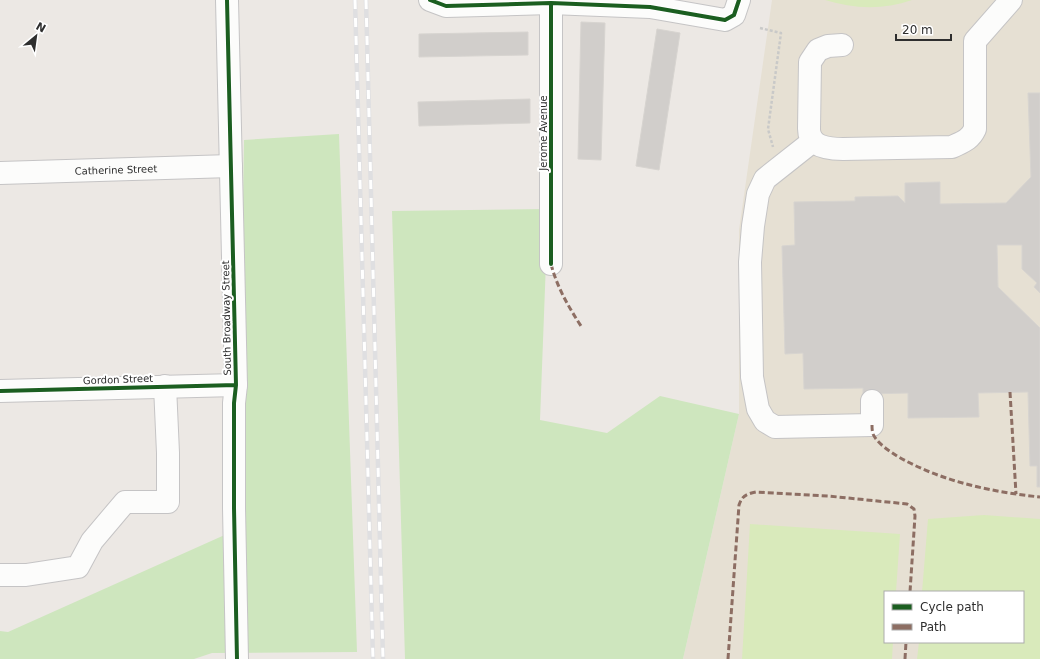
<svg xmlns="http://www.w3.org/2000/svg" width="1040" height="659" font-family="'DejaVu Sans',sans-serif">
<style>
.education{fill:#e6e0d3;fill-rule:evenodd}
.green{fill:#cee6be}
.pitch{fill:#d9eabb}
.building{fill:#d1cecb;stroke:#d7d4d0}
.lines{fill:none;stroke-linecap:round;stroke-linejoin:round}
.minor-casing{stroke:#c5c4c5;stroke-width:24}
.path{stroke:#c9c9c8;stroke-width:2.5;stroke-dasharray:3 2;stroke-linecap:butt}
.minor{stroke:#fcfcfb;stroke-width:22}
.rail-casing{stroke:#dfdfe1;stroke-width:4.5}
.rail{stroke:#fff;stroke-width:3;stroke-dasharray:9;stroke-linecap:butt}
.quiet{stroke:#8d6e63;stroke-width:3;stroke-dasharray:6 3;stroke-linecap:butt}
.cycleway-casing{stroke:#fff;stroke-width:6}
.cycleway{stroke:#1b5e20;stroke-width:4}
.labels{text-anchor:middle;stroke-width:4;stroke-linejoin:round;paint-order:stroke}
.street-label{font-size:10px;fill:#2e2e2e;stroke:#fff}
</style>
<rect width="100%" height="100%" fill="#ece8e4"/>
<path class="education" d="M 772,0 L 1040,0 L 1040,659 L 683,659 L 739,414 L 739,230 ZM 885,592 L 1023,592 L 1023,642 L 885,642 Z"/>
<path class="green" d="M 339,134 L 357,652 L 212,653 L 194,659 L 0,659 L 0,631 L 8,632 L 238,529 L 244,140 Z
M 548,209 L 540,420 L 607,433 L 660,396 L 739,414 L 683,659 L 405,659 L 392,211 Z"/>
<path class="pitch" d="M 825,0 L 912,0 C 883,10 854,9 825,0 Z
M 984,515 L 1040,519 L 1040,659 L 917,659 L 919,642 L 1023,642 L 1023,592 L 922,592 L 928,519 Z
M 750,524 L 900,534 L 896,592 L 885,592 L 885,642 L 893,642 L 892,659 L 742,659 Z"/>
<path class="building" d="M 581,22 L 605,23 L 601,160 L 578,159 Z
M 657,29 L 680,33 L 659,170 L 636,166 Z
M 528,32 L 528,55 L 419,57 L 419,34 Z
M 1028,93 L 1040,93 L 1040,293 L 1034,287 L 1037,283 L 1022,269 L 1022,245 L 997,245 L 998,287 L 1040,328 L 1040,487 L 1037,487 L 1037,466 L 1030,466 L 1028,392 L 978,393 L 979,417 L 908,418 L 908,393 L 863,394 L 863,388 L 804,389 L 803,353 L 785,354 L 782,246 L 795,245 L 794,202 L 855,201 L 855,197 L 898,196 L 905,203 L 905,183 L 940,182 L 940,204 L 1006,203 L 1031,177 Z
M 530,99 L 530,123 L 419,126 L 418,102 Z"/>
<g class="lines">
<defs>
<g id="minor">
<path d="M 227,0 L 236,385 L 234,403 L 234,508 L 237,659"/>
<path d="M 430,0 L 446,6 L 551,3 L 650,7 L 725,20 L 734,15 L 739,0"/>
<path d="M 551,3 L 551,264"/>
<path d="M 842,45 L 828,46 L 818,50 L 810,62 L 809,129 C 809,147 828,149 843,149 L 952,147 C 962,142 970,140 975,129 L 975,41 L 1011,0"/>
<path d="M 813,141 L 765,179 L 758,194 L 753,226 L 750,262 L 752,377 L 758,409 L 765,421 L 775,427 L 872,425 L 872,401"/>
<path id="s1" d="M 0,173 L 231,166"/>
<path d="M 0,391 L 236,385"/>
<path d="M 0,575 L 26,575 L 78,567 L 92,541 L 125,502 L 168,502 L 168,453 L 165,386"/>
</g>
</defs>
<use href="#minor" class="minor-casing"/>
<path class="path" d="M 760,28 L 781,33 L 768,129 L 773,147"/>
<use href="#minor" class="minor"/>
<defs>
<path id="rail" d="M 355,0 L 373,659
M 366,0 L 383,659"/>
</defs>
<use href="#rail" class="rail-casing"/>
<use href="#rail" class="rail"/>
<path class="quiet" d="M 551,264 C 557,287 568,306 581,326
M 1010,392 L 1016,494
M 872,425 C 872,427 872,431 873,434 C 877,443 889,451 897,456 C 940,481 991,492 1040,497
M 728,659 L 739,505 C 742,496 746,494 756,492 L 828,496 L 907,504 L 914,509 L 915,516 L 910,592
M 905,659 L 906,642"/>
<defs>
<path id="cycleway" d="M 227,0 L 236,385 L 234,403 L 234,508 L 237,659
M 430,0 L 446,6 L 551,3 L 650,7 L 725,20 L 734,15 L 739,0
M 551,3 L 551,264
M 0,391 L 236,385"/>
</defs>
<use href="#cycleway" class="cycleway-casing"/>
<use href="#cycleway" class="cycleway"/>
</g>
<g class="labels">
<g class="street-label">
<text transform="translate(543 133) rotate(-90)" y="4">Jerome Avenue</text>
<text dy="4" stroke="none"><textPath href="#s1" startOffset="116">Catherine Street</textPath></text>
<text transform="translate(226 318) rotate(-91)" y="4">South Broadway Street</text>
<text transform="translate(118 379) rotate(-2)" y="4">Gordon Street</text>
</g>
</g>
<rect x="884" y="591" width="140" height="52" fill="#ffffff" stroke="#ababab"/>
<rect x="892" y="604" width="20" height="6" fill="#1b5e20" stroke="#ababab"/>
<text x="920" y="611" font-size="12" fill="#2e2e2e">Cycle path</text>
<rect x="892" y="624" width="20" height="6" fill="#8d6e63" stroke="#ababab"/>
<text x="920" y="631" font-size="12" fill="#2e2e2e">Path</text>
<g transform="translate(36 36) rotate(29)" stroke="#ffffff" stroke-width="3" paint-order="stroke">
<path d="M0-3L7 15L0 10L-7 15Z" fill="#2e2e2e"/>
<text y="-6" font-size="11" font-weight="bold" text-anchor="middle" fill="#2e2e2e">N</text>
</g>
<path d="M896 34v6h55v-6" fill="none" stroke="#2e2e2e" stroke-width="2"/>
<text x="902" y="34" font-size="12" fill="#2e2e2e" stroke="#ffffff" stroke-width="3" paint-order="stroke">20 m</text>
</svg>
